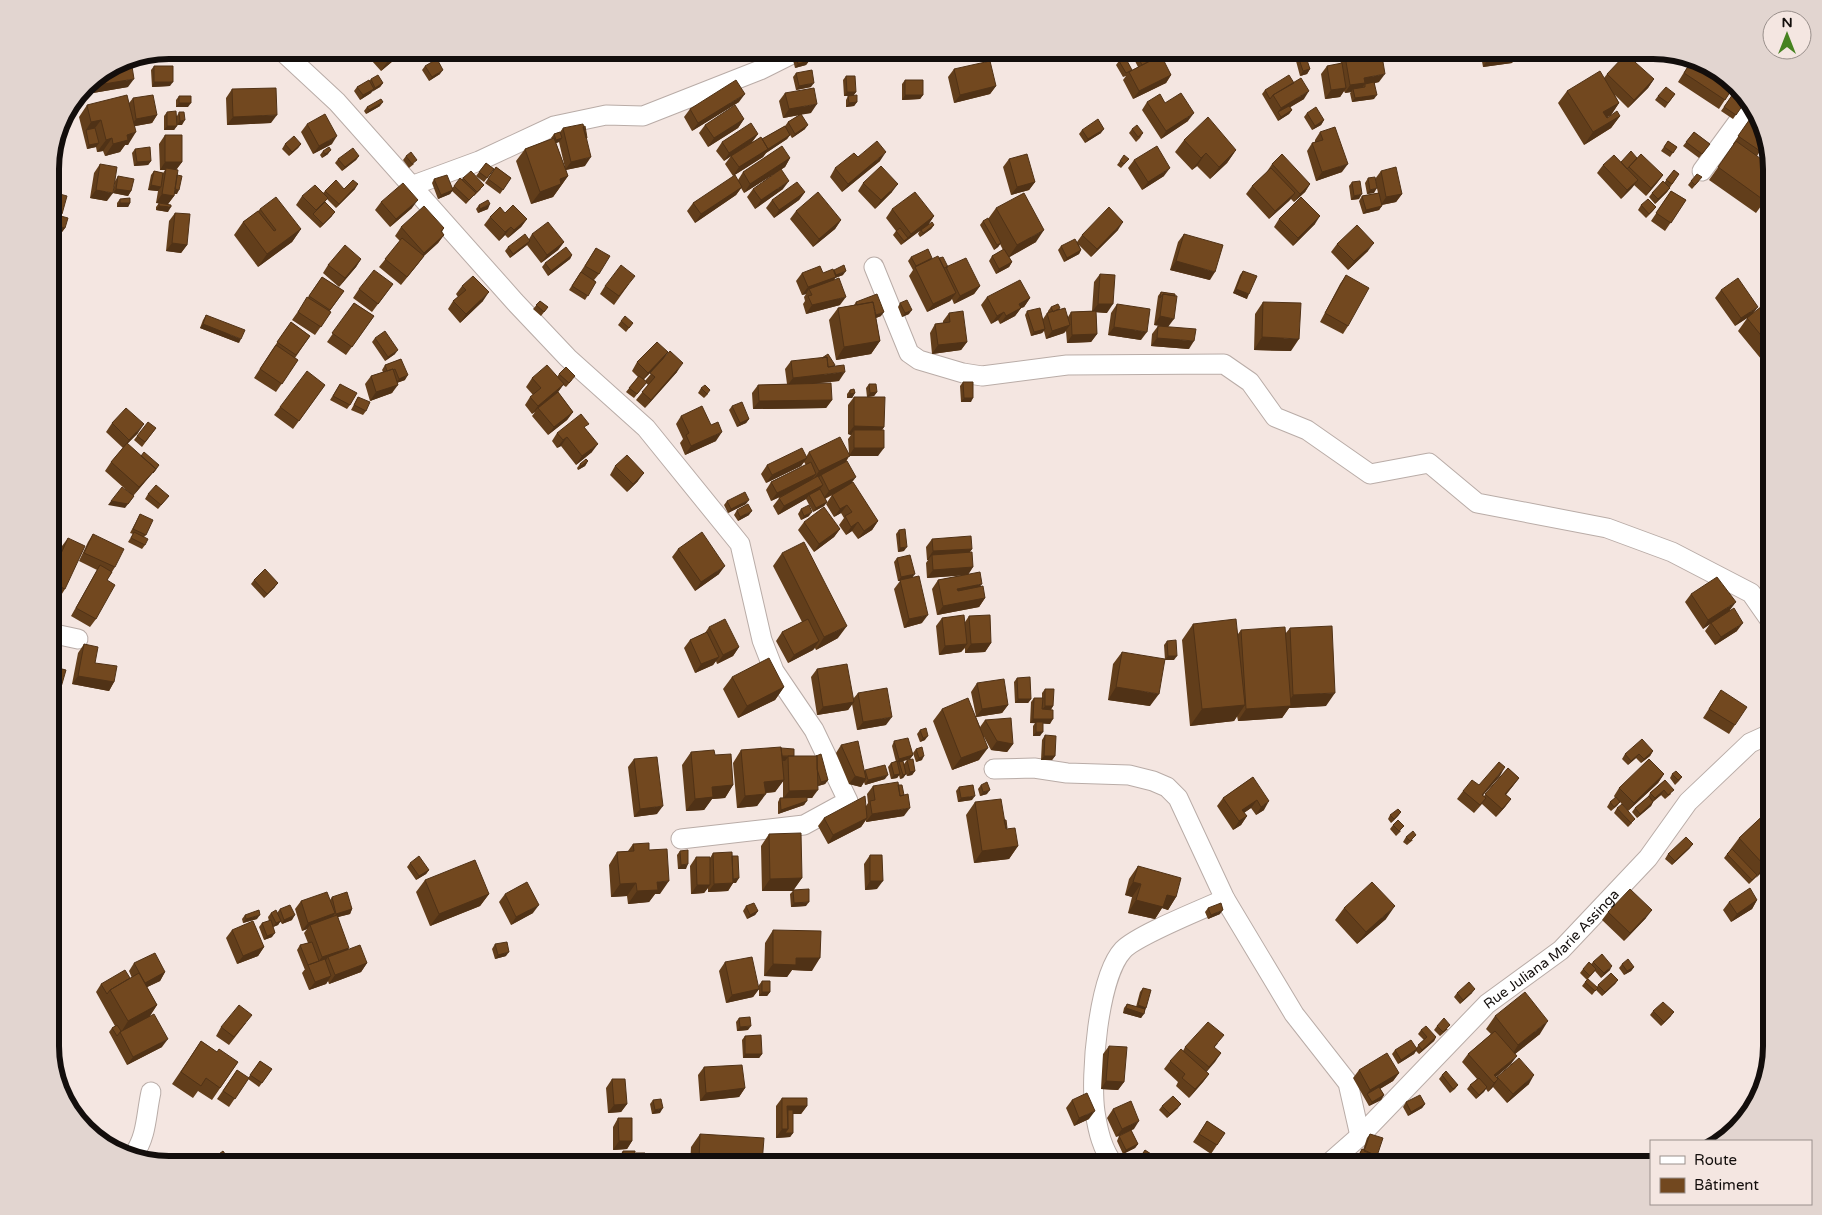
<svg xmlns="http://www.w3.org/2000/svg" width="1822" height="1215" font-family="'Varela Round',sans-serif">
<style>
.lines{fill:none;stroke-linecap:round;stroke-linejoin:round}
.street-casing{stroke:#b9aca7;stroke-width:21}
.street{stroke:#fff;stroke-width:19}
.wall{fill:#623e1b;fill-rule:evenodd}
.shaded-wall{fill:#503216}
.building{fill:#72481f;stroke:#503216}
.labels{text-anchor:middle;stroke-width:5;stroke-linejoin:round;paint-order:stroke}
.street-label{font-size:14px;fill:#130e0c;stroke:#f4e6e1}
.rim{fill:none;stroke:#130e0c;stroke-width:6}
</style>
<rect width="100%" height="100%" fill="#f4e6e1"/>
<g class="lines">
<defs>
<g id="street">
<path d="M 281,50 L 337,102 L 515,302 L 568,358 L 646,428 L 740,544 L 762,640 L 774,671 L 814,730 L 848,801 L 804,825 L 681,839"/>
<path d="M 1702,171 L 1751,104"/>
<path d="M 411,186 L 479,161 L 554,126 L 606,115 L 643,116 L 760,70 L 800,50"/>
<path d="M 874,267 L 909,353 L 919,360 L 963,373 L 982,376 L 1067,365 L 1224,364 L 1250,382 L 1275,417 L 1307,430 L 1370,474 L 1429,463 L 1477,503 L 1607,528 L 1672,552 L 1751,593 L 1772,623"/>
<path d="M 50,633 L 78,639"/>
<path d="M 994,769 L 1034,768 L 1067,773 L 1129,775 L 1153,781 L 1167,787 L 1178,798 L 1225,899 L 1294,1014 L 1348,1083 L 1360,1136"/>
<path d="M 134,1154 C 147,1136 146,1114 151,1092"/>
<path d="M 1114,1165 C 1102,1149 1098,1131 1095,1112 C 1090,1076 1098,977 1123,950 C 1137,935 1203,909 1225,899"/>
<path id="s1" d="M 1327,1165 L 1360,1136 L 1487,1004 L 1561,950 L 1648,858 L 1688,802 L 1750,743 L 1772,733"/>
</g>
</defs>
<use href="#street" class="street-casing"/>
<use href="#street" class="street"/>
</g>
<path class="wall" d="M 347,50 L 406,50 L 381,71 L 363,51 L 354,58 Z
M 871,50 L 901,50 L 900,52 L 871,55 Z
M 1480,50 L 1517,50 L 1512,63 L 1483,67 Z
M 1135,51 L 1160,56 L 1171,75 L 1166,83 L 1133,99 L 1123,80 L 1126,76 L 1123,77 L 1116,65 L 1119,61 L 1132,70 L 1138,67 L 1132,55 Z
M 796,56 L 809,61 L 806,65 L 795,68 L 793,60 Z
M 1298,56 L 1310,69 L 1307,74 L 1300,76 L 1296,61 Z
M 1345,56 L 1379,82 L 1375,83 L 1374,99 L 1352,102 L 1350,93 L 1351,92 L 1345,93 L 1344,91 L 1340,97 L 1325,99 L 1321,74 L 1327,66 L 1340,64 Z
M 1691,61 L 1734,86 L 1719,109 L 1678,82 Z
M 120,62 L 128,87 L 93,93 L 90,81 Z
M 154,66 L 170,86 L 152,87 L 151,70 Z
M 425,66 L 440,74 L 429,81 L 422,70 Z
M 954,69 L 996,86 L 990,94 L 954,103 L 948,77 Z
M 796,73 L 811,87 L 796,90 L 793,77 Z
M 1607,74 L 1654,79 L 1648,88 L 1628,108 L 1615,95 L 1619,103 L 1611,115 L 1606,117 L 1620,116 L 1611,128 L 1584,145 L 1558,103 L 1567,91 L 1604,78 Z
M 846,76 L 856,92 L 853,96 L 844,96 L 843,80 Z
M 371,79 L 383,83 L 380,87 L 372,91 L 371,93 L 360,100 L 354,91 L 357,87 L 369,81 Z
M 905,80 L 923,95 L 920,99 L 902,100 L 902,84 Z
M 1735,87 L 1742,94 L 1741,95 L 1747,99 L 1733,119 L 1721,111 L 1733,94 L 1732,93 Z
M 232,89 L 271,123 L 227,125 L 226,98 Z
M 1265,90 L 1304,99 L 1290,107 L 1292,110 L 1289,114 L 1278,121 L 1262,94 Z
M 785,93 L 811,113 L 801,114 L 805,129 L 792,138 L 790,135 L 787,139 L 766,153 L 763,157 L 733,176 L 725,164 L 731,156 L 724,161 L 716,151 L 722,142 L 758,134 L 752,142 L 762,139 L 785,126 L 788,122 L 799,115 L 783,118 L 779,101 Z
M 1675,94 L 1665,108 L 1655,100 L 1658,96 Z
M 179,96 L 188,107 L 176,107 L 176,100 Z
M 848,96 L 857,102 L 854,106 L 846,107 L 846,100 Z
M 133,98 L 157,115 L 152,123 L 135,126 L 128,145 L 125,145 L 120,152 L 105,156 L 103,151 L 97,152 L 96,147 L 87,149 L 79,117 L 87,105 L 129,103 Z
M 739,102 L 692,131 L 684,117 L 690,109 Z
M 1147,102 L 1165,103 L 1188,121 L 1161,139 L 1142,110 Z
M 380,106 L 366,114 L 364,111 L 367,107 Z
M 167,112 L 177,116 L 179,112 L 182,125 L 177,125 L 174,130 L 164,130 L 164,116 Z
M 1307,113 L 1324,120 L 1321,125 L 1312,130 L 1304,117 Z
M 1752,116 L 1765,143 L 1757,156 L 1772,191 L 1756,213 L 1709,180 L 1734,145 L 1733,144 Z
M 744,119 L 738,128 L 708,147 L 699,133 L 705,125 Z
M 307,124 L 332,144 L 313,154 L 301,132 Z
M 563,128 L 586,139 L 585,166 L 566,170 L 568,176 L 553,197 L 531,204 L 516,161 L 525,149 L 552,139 L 551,138 L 554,134 L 560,132 ZM 559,142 L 565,168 L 556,143 Z
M 1132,129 L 1143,133 L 1140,138 L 1136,142 L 1129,133 Z
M 1082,130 L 1101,133 L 1085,143 L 1079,134 Z
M 1320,132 L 1342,172 L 1316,181 L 1307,151 L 1312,143 L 1315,142 L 1315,140 Z
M 1694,132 L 1710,144 L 1699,158 L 1683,146 Z
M 165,135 L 182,162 L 176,170 L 177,175 L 177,194 L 174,194 L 174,196 L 168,204 L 168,212 L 156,210 L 156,207 L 159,203 L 165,204 L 156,203 L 158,191 L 148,190 L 151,175 L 154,171 L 163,173 L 165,170 L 160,170 L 159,144 Z
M 1184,140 L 1236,150 L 1227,163 L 1210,179 L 1197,166 L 1192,170 L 1175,152 Z
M 1668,141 L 1677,147 L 1670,157 L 1661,151 Z
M 285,144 L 301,144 L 298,148 L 289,156 L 282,149 Z
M 135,149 L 151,161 L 148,165 L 134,166 L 132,153 Z
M 1767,150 L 1770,162 L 1762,157 Z
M 323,151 L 328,154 L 322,158 L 320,155 Z
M 359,156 L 356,160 L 342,171 L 335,163 L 338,159 Z
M 406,156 L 414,164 L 409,168 L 403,160 Z
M 858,157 L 880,161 L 842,192 L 830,177 L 835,168 Z
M 790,158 L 785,167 L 744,193 L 741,188 L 736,195 L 695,223 L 687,211 L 693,203 L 738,180 L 743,172 Z
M 1637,158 L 1663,175 L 1657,183 L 1646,196 L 1634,185 L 1621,199 L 1597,173 L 1603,165 L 1621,162 Z
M 1009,159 L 1035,182 L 1029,190 L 1011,195 L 1003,167 Z
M 1129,159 L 1121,168 L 1117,165 L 1120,161 Z
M 1134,160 L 1164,176 L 1142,190 L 1128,168 Z
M 486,163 L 494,169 L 484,182 L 476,176 Z
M 100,164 L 107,201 L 90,198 L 94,173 Z
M 1272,164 L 1310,184 L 1305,192 L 1294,202 L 1291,199 L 1269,219 L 1246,194 L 1252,186 L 1266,173 Z
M 496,167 L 511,178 L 500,194 L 485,183 Z
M 1674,170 L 1679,174 L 1667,192 L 1655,204 L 1649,197 L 1652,193 L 1664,183 Z
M 1381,171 L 1402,194 L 1396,202 L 1382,205 L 1379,210 L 1363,214 L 1359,201 L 1362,196 L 1378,193 L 1375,179 Z
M 118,176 L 131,191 L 128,196 L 113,193 L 115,181 Z
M 463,178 L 481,189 L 474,196 L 474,195 L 466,204 L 452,191 L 450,194 L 438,199 L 432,183 L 434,179 L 452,188 Z
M 1368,178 L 1374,193 L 1367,194 L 1365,183 Z
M 1691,181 L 1699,181 L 1692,189 L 1688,185 Z
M 1352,182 L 1359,199 L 1351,200 L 1349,186 Z
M 863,183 L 892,192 L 875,209 L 858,191 Z
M 344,189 L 355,189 L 336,208 L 327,199 L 325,202 L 332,216 L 320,228 L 296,205 L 302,196 L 323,193 L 325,191 Z
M 753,189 L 783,189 L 755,209 L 747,197 Z
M 1671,191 L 1686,200 L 1665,231 L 1651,221 Z
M 805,192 L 799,200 L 774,218 L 766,208 L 772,200 Z
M 56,193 L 65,228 L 62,232 L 50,229 L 50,206 L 53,197 Z
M 120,199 L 130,203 L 128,207 L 117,207 L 117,203 Z
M 381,202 L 412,208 L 390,227 L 375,210 Z
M 479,205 L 488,209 L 478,213 L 476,209 Z
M 1641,205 L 1656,207 L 1653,211 L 1646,218 L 1638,210 Z
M 996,208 L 1036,242 L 1009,257 L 1012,262 L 1009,267 L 996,274 L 989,261 L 992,256 L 1003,250 L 1000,244 L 998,247 L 994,250 L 980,225 L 983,221 L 988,219 Z
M 260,209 L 301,229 L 292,242 L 258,267 L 234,235 L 243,222 L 258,211 Z
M 892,209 L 934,216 L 928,225 L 934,225 L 931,229 L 920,237 L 918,234 L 920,230 L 901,245 L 893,235 L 896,231 L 886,218 Z
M 796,211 L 841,220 L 835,229 L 813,247 L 790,219 Z
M 175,213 L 187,245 L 181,253 L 166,251 L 169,221 Z
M 505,213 L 527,219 L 521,227 L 508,238 L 505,235 L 499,241 L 484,225 L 490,217 Z
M 1279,219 L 1315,224 L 1293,246 L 1274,227 Z
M 1772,224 L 1772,233 L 1768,229 Z
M 401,227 L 444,228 L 442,232 L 444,235 L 438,243 L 424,256 L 418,264 L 401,285 L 379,267 L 400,241 L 395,236 Z
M 1118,230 L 1091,257 L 1079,245 L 1081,250 L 1079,254 L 1064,262 L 1058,250 L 1061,246 L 1077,242 L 1082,235 Z
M 532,234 L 564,242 L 558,250 L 541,263 L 527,245 L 510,258 L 505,251 L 508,247 L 529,239 Z
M 1184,234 L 1210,280 L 1170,270 L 1178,242 Z
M 1337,244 L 1368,251 L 1348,270 L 1331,252 Z
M 596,248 L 599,274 L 594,280 L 596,282 L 585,300 L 569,290 Z
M 572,255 L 570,259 L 548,276 L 542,267 L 545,263 Z
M 911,257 L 932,258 L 931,260 L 939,258 L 948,267 L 980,286 L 974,294 L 954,304 L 952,299 L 950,301 L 927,312 L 909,276 L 913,270 L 908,261 Z
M 361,259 L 356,267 L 339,287 L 323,273 L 328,265 Z
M 834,270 L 843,275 L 835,278 L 834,280 L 840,305 L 806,314 L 803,304 L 805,301 L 804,297 L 806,294 L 802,295 L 796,281 L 802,273 L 823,273 Z
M 1243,271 L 1247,299 L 1233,293 L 1240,275 Z
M 1100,274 L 1107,313 L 1096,312 L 1097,334 L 1091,342 L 1067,343 L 1066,331 L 1064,333 L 1046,339 L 1044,331 L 1042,333 L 1031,336 L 1025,315 L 1027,311 L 1043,319 L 1047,313 L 1048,313 L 1048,311 L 1051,307 L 1059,309 L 1068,317 L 1071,312 L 1092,311 L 1094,282 Z
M 1346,275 L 1348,326 L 1343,334 L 1320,322 L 1340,284 Z
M 322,277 L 344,291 L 329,312 L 331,312 L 315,335 L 292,320 Z
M 393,284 L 372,312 L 353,298 L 359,289 Z
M 629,284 L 614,305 L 600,294 L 605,286 Z
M 462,286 L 483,301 L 460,323 L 448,309 L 453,301 L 458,297 L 456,294 Z
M 1721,290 L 1753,314 L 1772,298 L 1772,360 L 1766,365 L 1738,331 L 1748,317 L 1735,326 L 1715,298 Z
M 1161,292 L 1175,294 L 1168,327 L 1189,349 L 1151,346 L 1152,334 L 1158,326 L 1167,327 L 1154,325 L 1158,296 Z
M 987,297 L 1030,298 L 1024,307 L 1021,308 L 1015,316 L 1000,324 L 998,320 L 991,324 L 981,305 Z
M 540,301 L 548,307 L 541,316 L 533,309 Z
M 856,302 L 881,316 L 876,318 L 880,341 L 871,354 L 836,360 L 829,320 L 838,308 L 854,305 Z
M 1263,302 L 1291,351 L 1254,350 L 1255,314 Z
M 354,303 L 374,316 L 346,355 L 327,342 Z
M 900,303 L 909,314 L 902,317 L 898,307 Z
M 1117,304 L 1141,340 L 1108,335 L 1111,313 Z
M 949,313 L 967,342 L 961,350 L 932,354 L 930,333 L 935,324 L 943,323 L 943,321 Z
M 206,315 L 239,343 L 200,328 L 203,320 Z
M 621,321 L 633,323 L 626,332 L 618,325 Z
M 291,322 L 310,336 L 295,358 L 298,360 L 276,392 L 254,378 L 272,350 Z
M 375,338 L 395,354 L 385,361 L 372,342 Z
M 668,352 L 663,359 L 677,372 L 645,408 L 636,400 L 648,385 L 646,383 L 634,398 L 626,392 L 638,377 L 632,371 L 637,362 ZM 659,364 L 645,381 L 644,379 Z
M 401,359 L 405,380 L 397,383 L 392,393 L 370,401 L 365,384 L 371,376 L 383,372 L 382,370 L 385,365 Z
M 791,361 L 839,381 L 810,384 L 832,400 L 826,408 L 753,409 L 752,393 L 758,385 L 787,384 L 785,369 Z
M 559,374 L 572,380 L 566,387 L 563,385 L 558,392 L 573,412 L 567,420 L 548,435 L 532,416 L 535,412 L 532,414 L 525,405 L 530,397 L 533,395 L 526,387 L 532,378 L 557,377 Z
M 963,382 L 971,402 L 961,402 L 960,386 Z
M 340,384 L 350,405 L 347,409 L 330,400 Z
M 869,384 L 877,392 L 874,396 L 867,397 L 866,388 Z
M 325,385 L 293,429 L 274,415 L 280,407 Z
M 701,388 L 708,394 L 704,398 L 698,393 Z
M 850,390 L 855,393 L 852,398 L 847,398 L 847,394 Z
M 358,397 L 366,411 L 363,415 L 351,410 Z
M 854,397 L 884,427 L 882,430 L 878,456 L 849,456 L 846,462 L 852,482 L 878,521 L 872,530 L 858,539 L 852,531 L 846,535 L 839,525 L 844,518 L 841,513 L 834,517 L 826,504 L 832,495 L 836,493 L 825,499 L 827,502 L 824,506 L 813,512 L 806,499 L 778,515 L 773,506 L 780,497 L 771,501 L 766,490 L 771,482 L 806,465 L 804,462 L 801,466 L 766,483 L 761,474 L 767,465 L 806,457 L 809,452 L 849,453 L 848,439 L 851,435 L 848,434 L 848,405 Z
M 732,406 L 749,419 L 746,423 L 737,427 L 729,410 Z
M 681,416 L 711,425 L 716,441 L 685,455 L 680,443 L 683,439 L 676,424 Z
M 112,423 L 138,433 L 127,444 L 141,456 L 159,465 L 133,496 L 105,471 L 111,462 L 123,448 L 106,432 Z
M 156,428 L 142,447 L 134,440 L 137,436 Z
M 586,429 L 592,452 L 576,465 L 561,446 L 557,448 L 552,441 L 557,433 Z
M 588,461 L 585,466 L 578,470 L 577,468 L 580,464 Z
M 615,466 L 638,481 L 627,492 L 610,475 Z
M 148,494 L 169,496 L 158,509 L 145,499 Z
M 727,501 L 746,504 L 728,513 L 724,505 Z
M 801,509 L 809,516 L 801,520 L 798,514 Z
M 737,510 L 749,515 L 738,521 L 734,515 Z
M 140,514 L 146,535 L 144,537 L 145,545 L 142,549 L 128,542 L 133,534 L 130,533 Z
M 804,522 L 840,529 L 834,537 L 814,552 L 798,530 Z
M 899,530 L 904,551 L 898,552 L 896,534 Z
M 93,534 L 115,567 L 107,580 L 96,619 L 90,627 L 71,616 L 97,570 L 79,561 L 88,542 Z
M 68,538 L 65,589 L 60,597 L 50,593 L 50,573 L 62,546 Z
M 932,539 L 972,549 L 970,552 L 973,567 L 968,574 L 980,587 L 985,598 L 979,607 L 937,615 L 932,589 L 938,580 L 964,575 L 927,578 L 926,563 L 928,560 L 927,560 L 926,547 Z
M 678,549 L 719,574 L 695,591 L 672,557 Z
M 782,553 L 838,638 L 816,650 L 815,648 L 813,650 L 788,663 L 776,641 L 782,632 L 802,622 L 773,566 Z
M 897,558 L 912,577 L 922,623 L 904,628 L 894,589 L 900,581 L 898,581 L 894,562 Z
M 254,580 L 275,587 L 264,598 L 251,584 Z
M 1691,594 L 1730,610 L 1737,631 L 1715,645 L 1705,631 L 1710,624 L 1703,629 L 1685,602 Z
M 969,616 L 991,643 L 985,652 L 965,653 L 965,648 L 961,652 L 939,655 L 936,626 L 942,618 L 965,622 Z
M 1193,624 L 1238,634 L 1241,630 L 1285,634 L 1290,628 L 1326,706 L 1289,708 L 1282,718 L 1238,721 L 1237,716 L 1234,721 L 1190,726 L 1182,640 Z
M 709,627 L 739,647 L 733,656 L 717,664 L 716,661 L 713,665 L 695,673 L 684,648 L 690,640 L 705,633 Z
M 1167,641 L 1174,660 L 1165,660 L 1164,645 Z
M 84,644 L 95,663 L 114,682 L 109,691 L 72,684 L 78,653 Z
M 1122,652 L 1150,706 L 1108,700 L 1113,664 Z
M 817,669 L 853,699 L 858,693 L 886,725 L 857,730 L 852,704 L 848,710 L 817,715 L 811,677 Z
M 732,677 L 784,687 L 775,700 L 738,718 L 723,689 Z
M 1017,678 L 1031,699 L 1028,703 L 1015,703 L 1014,682 Z
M 977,683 L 1008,705 L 1002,713 L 976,717 L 980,727 L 985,720 L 1013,744 L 1007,752 L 991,750 L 984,737 L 979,760 L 952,770 L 933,721 L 942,709 L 976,716 L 971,692 Z
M 1045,689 L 1053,706 L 1051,710 L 1050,724 L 1043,723 L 1040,736 L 1033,736 L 1033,726 L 1035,723 L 1030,723 L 1031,702 L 1034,698 L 1042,698 L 1042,693 Z
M 1721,690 L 1735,725 L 1729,734 L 1703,718 Z
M 920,730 L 925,740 L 920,742 L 917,734 Z
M 1045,735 L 1055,756 L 1052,760 L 1041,760 L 1042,740 Z
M 894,741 L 913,755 L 910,759 L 903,761 L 904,764 L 907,760 L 915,771 L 912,775 L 907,776 L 906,774 L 903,778 L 900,779 L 899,775 L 897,778 L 891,779 L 888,767 L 891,763 L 896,762 L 892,746 Z
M 841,745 L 865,771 L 885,779 L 865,785 L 864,782 L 861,787 L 849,784 L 836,753 Z
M 781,748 L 794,756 L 816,756 L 828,780 L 825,784 L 818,786 L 812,798 L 807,798 L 804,805 L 778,814 L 778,802 L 780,798 L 783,798 L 783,781 L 775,792 L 765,793 L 757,806 L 737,808 L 733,763 L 741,750 Z
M 916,749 L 922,760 L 916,762 L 913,753 Z
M 1653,751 L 1650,756 L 1641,763 L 1636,758 L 1628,765 L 1622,759 L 1625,754 Z
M 691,752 L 715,755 L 733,785 L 725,798 L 712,799 L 704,810 L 686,811 L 682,765 Z
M 634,759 L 657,814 L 634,817 L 628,767 Z
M 1508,768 L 1519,778 L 1506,795 L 1511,799 L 1505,807 L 1496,817 L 1482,804 L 1474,813 L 1457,799 L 1463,791 L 1479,785 L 1500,776 L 1483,795 L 1484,796 Z
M 1664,774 L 1658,783 L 1628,811 L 1620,802 L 1617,806 L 1611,811 L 1607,807 L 1610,802 L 1615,798 L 1614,796 L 1619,788 Z
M 1672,774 L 1682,777 L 1679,781 L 1675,785 L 1670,778 Z
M 1253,777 L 1264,810 L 1256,815 L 1251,808 L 1244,813 L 1247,816 L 1241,825 L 1233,830 L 1217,806 L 1223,798 Z
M 1665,780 L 1671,794 L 1665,799 L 1661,795 L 1653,802 L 1651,806 L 1637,818 L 1632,812 L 1635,808 L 1648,797 L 1650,793 Z
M 981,785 L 987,794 L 980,796 L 978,789 Z
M 873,786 L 904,816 L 866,822 L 866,820 L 861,827 L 828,844 L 818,826 L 824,818 L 866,806 L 868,803 L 867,794 Z
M 959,787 L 972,800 L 958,802 L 956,791 Z
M 975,802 L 1004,820 L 1007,829 L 1018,846 L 1009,859 L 974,863 L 966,815 Z
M 1772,807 L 1772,862 L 1749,884 L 1724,858 L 1739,838 Z
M 1617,808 L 1632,823 L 1628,827 L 1614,813 Z
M 1401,812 L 1398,816 L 1391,823 L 1388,819 L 1390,815 Z
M 1393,825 L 1401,831 L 1396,836 L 1390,829 Z
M 769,834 L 802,878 L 793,890 L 806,906 L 791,907 L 790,894 L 793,891 L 762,891 L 761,846 Z
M 1406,837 L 1413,840 L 1407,845 L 1403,842 Z
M 633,844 L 649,850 L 660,894 L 655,894 L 649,902 L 628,904 L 627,896 L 611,897 L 609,865 L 617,852 L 628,851 Z
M 1690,848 L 1672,865 L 1665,859 L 1668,854 Z
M 680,851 L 686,869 L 678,869 L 677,855 Z
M 713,853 L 736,883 L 733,883 L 728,891 L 708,892 L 708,888 L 704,893 L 691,894 L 690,866 L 696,857 L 710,858 Z
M 870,855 L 877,889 L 865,890 L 864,864 Z
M 410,863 L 429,870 L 426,874 L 416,880 L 407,867 Z
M 1138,866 L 1176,897 L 1168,910 L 1162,908 L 1155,919 L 1128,913 L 1132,897 L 1125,895 L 1129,879 Z
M 425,880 L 489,894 L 480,906 L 430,926 L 416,892 Z
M 505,894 L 533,913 L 511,925 L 499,902 Z
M 332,897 L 352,909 L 350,914 L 338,917 L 348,950 L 367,963 L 361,972 L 329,984 L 328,981 L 326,984 L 309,990 L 302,973 L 305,969 L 305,970 L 297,950 L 300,945 L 308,943 L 304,933 L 307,929 L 302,931 L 295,909 L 301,901 L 330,900 Z
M 1757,900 L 1752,909 L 1731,922 L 1723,910 L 1729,902 Z
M 746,906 L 758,911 L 755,915 L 747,919 L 743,911 Z
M 1208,908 L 1220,914 L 1208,919 L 1205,912 Z
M 1344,908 L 1386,919 L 1357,944 L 1335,920 Z
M 280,909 L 292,920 L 282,924 L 280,921 L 278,925 L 273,927 L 272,937 L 264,940 L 259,927 L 262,923 L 269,921 L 268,917 L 271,913 L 277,913 Z
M 1608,912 L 1646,918 L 1624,941 L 1602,920 Z
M 245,915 L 257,919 L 243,923 L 242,919 Z
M 232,930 L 264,947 L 258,956 L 237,964 L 226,938 Z
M 773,930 L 812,971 L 792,970 L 787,977 L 764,976 L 765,943 Z
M 495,944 L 506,956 L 495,959 L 492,949 Z
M 725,962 L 759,989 L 759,985 L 762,981 L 770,992 L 767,996 L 759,996 L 759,989 L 753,997 L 726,1003 L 719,971 Z
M 1593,962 L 1610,970 L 1601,978 L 1595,971 L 1587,980 L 1580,973 L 1583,969 L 1591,964 Z
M 134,963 L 165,972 L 160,981 L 147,987 L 157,1005 L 150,1016 L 162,1047 L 127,1065 L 109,1032 L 112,1028 L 115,1026 L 96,992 L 101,984 L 132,978 L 129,971 Z
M 1622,964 L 1634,967 L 1631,971 L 1624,975 L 1619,968 Z
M 1618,980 L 1615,984 L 1602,996 L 1596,990 L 1592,995 L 1582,986 L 1585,982 L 1597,987 L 1598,985 Z
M 1143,988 L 1146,1008 L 1141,1018 L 1123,1013 L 1124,1008 L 1127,1004 L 1136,1007 L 1140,992 Z
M 1457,993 L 1472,993 L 1460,1004 L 1454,997 Z
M 1653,1011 L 1671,1016 L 1661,1026 L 1650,1015 Z
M 1495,1016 L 1540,1034 L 1515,1054 L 1511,1064 L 1496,1077 L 1497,1078 L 1497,1077 L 1529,1084 L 1507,1103 L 1493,1087 L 1488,1092 L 1486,1089 L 1476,1099 L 1467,1089 L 1470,1085 L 1477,1079 L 1462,1062 L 1468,1054 L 1491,1034 L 1486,1029 Z
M 739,1018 L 748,1030 L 737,1031 L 736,1022 Z
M 246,1023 L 229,1045 L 216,1036 L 221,1027 Z
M 1437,1026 L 1448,1029 L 1440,1036 L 1434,1030 Z
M 1421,1030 L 1436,1037 L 1434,1041 L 1419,1054 L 1416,1051 L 1414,1054 L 1398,1064 L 1392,1054 L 1395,1050 L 1416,1048 L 1424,1040 L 1418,1034 Z
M 745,1036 L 762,1054 L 759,1058 L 743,1058 L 742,1040 Z
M 201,1041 L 217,1052 L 238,1062 L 212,1100 L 198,1091 L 193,1098 L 172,1084 Z
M 1218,1043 L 1214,1048 L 1221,1053 L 1206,1072 L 1209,1074 L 1203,1082 L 1189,1098 L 1176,1086 L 1178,1082 L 1164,1069 L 1170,1061 L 1183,1051 L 1185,1047 Z
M 1109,1046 L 1124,1082 L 1118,1090 L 1101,1089 L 1103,1054 Z
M 260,1061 L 272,1069 L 259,1087 L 248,1079 L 229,1107 L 217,1099 L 237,1070 L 248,1078 Z
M 704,1067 L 745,1088 L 739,1097 L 700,1101 L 698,1075 Z
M 1359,1070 L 1399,1073 L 1393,1081 L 1380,1089 L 1384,1095 L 1381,1100 L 1369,1106 L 1353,1078 Z
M 1442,1075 L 1458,1085 L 1455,1089 L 1450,1093 L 1439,1079 Z
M 612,1079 L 627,1104 L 621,1112 L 608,1113 L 606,1088 Z
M 782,1098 L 807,1106 L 801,1114 L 793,1114 L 793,1133 L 790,1137 L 776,1138 L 776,1106 Z
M 653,1100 L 660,1113 L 652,1114 L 650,1104 Z
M 1072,1100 L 1089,1119 L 1074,1126 L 1066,1108 Z
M 1406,1102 L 1425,1104 L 1422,1108 L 1408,1116 L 1403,1107 Z
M 1162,1106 L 1178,1108 L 1167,1118 L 1159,1110 Z
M 1113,1109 L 1134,1129 L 1131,1130 L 1138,1144 L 1135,1148 L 1123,1154 L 1117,1141 L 1119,1136 L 1131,1130 L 1116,1137 L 1107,1118 Z
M 618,1118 L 632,1141 L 627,1149 L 613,1150 L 613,1127 Z
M 1207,1121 L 1225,1133 L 1211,1154 L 1193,1142 Z
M 700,1134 L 761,1165 L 690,1165 L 691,1147 Z
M 1370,1134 L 1375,1165 L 1353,1165 L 1356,1158 L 1362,1149 L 1363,1150 L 1367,1138 Z
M 623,1151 L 635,1155 L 636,1153 L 645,1156 L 649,1161 L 646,1165 L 619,1165 L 620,1155 Z"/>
<path class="shaded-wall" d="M 360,50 L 364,50 L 354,58 Z
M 398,50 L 406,50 L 381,71 L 392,55 Z
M 875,50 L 901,50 L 900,52 L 871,55 Z
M 1518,55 L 1512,63 L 1483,67 L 1488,59 Z
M 809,61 L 806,65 L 795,68 L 798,64 Z
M 1310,69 L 1307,74 L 1300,76 L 1303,71 Z
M 443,70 L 440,74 L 429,81 L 432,77 Z
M 1385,74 L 1379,82 L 1365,85 L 1365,84 L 1359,91 L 1353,89 L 1351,92 L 1345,93 L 1350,85 L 1364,78 Z
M 1171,75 L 1166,83 L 1133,99 L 1139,91 Z
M 134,79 L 128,87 L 93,93 L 98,85 Z
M 1654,79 L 1648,88 L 1628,108 L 1634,100 Z
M 154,82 L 173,82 L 170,86 L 152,87 Z
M 383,83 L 380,87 L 372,92 L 375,88 Z
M 814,83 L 811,87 L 796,90 L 799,86 Z
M 996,86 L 990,94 L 954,103 L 960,95 Z
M 1346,88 L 1340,97 L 1325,99 L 1331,90 Z
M 374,89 L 371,93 L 360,100 L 363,95 Z
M 1309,91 L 1304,99 L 1279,114 L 1278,112 L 1275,116 L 1281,108 Z
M 847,92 L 856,92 L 853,96 L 844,96 Z
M 745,94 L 739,102 L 692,131 L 698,123 Z
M 905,95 L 923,95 L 920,99 L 902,100 Z
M 1377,95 L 1374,99 L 1352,102 L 1355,98 Z
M 383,102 L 380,106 L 366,114 L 369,110 Z
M 857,102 L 854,106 L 846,107 L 849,103 Z
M 179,103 L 191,103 L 188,107 L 176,107 Z
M 1619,103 L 1611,115 L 1594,125 L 1603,112 Z
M 817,104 L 811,113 L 783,118 L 789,109 Z
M 1292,110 L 1289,114 L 1278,121 L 1281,117 Z
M 1194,113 L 1188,121 L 1161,139 L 1166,131 Z
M 157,115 L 152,123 L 130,127 L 136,119 Z
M 277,115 L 271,123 L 227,125 L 233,117 Z
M 1620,116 L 1611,128 L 1584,145 L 1593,132 Z
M 744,119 L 738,128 L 708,147 L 714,138 Z
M 101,120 L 92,132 L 86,130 L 91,122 Z
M 185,120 L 182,125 L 177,125 L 180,121 Z
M 1324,120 L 1321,125 L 1312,130 L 1315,126 Z
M 808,125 L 805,129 L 792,138 L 795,134 Z
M 167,126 L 177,126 L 174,130 L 164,130 Z
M 1104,129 L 1101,133 L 1085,143 L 1088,139 Z
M 136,132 L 128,145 L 125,145 L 120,152 L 105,156 L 113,144 L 127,135 Z
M 758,134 L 752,142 L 724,161 L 729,153 Z
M 790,135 L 787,139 L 766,153 L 763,157 L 733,176 L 739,167 Z
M 337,136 L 332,144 L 313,154 L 319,146 Z
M 112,138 L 103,151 L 97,152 L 106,140 Z
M 562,138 L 559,142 L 553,144 L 556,140 Z
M 99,143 L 96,147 L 87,149 L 89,145 Z
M 301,144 L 298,148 L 289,156 L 292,152 Z
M 331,150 L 328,154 L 322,158 L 325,154 Z
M 1236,150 L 1227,163 L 1210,179 L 1219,167 Z
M 886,152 L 880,161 L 842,192 L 848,184 Z
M 1206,153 L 1197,166 L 1192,170 L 1201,158 Z
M 359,156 L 356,160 L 342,171 L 345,167 Z
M 591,157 L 585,166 L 565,170 L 571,162 Z
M 790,158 L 785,167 L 744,193 L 750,184 Z
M 151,161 L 148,165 L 134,166 L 137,162 Z
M 165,162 L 182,162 L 176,170 L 166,168 L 165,170 L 160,170 Z
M 1348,164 L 1342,172 L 1316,181 L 1322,172 Z
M 1170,168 L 1164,176 L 1142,190 L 1148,182 Z
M 1663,175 L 1657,183 L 1646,196 L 1651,188 Z
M 568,176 L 553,197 L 531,204 L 540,192 L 560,179 Z
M 1638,180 L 1632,188 L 1621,199 L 1627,190 Z
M 789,181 L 783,189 L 755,209 L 761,200 Z
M 1035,182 L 1029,190 L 1011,195 L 1017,187 Z
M 358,184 L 355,189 L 336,208 L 339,204 Z
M 898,184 L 892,192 L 875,209 L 881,200 Z
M 1310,184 L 1305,192 L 1294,202 L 1300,194 Z
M 151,185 L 161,187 L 158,191 L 148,190 Z
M 742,187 L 736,195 L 695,223 L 701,214 Z
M 1377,188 L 1374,193 L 1367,194 L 1370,190 Z
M 1670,188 L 1667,192 L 1655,204 L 1658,199 Z
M 116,189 L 131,191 L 128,196 L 113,193 Z
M 173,189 L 179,190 L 177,194 L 170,193 Z
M 96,190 L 113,193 L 107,201 L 90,198 Z
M 453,190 L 450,194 L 438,199 L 441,195 Z
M 805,192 L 799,200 L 774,218 L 779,210 Z
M 1295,193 L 1289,201 L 1269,219 L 1275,211 Z
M 162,194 L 174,196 L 168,204 L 156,203 Z
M 1362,194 L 1359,199 L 1351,200 L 1354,196 Z
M 1402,194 L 1396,202 L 1381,205 L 1386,197 Z
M 418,200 L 412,208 L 390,227 L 396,219 Z
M 120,203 L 130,203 L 128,207 L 117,207 Z
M 490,204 L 488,209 L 478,213 L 480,209 Z
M 159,206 L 171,207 L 168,212 L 156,210 Z
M 1382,206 L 1379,210 L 1363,214 L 1366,210 Z
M 51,211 L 62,214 L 60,218 L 50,216 Z
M 335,212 L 332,216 L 320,228 L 323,224 Z
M 934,216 L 928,225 L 901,245 L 911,234 Z
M 1320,216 L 1315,224 L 1293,246 L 1298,238 Z
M 527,219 L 521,227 L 508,238 L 514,230 Z
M 841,220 L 835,229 L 813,247 L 819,239 Z
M 1123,222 L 1118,230 L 1091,257 L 1097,249 Z
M 50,224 L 65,228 L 62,232 L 50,229 Z
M 934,225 L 931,229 L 920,237 L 923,233 Z
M 511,227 L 505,235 L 499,241 L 505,232 Z
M 301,229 L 292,242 L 258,267 L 267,254 Z
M 1044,230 L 1036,242 L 1008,258 L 1017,245 Z
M 444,235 L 438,243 L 418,261 L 424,253 Z
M 530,241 L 527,245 L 510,258 L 513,254 Z
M 564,242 L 558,250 L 541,263 L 547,255 Z
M 172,243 L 187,245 L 181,253 L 166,251 Z
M 1001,243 L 998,247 L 994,250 L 997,245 Z
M 1374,243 L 1368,251 L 1348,270 L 1354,261 Z
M 1081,250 L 1079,254 L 1064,262 L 1067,258 Z
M 572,255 L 570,259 L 548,276 L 551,271 Z
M 361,259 L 356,267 L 339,287 L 345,278 Z
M 1176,261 L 1215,272 L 1210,280 L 1170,270 Z
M 1012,262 L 1009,267 L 996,274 L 999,269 Z
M 846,271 L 843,275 L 835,278 L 831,285 L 809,289 L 806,294 L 802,295 L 808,287 Z
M 980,286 L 974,294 L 954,304 L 960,296 Z
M 1236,289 L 1249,294 L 1247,299 L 1233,293 Z
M 489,292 L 483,301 L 460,323 L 466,314 Z
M 956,293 L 950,301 L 927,312 L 933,304 Z
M 846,297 L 840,305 L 806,314 L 812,305 Z
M 1030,298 L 1024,307 L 1021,308 L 1015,316 L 1000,324 L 1006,316 L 1019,304 Z
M 1098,304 L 1113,304 L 1107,313 L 1092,312 Z
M 1758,307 L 1752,315 L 1735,326 L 1741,318 Z
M 912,310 L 909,314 L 902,317 L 905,313 Z
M 884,312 L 881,316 L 873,319 L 876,315 Z
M 1004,312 L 998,320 L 991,324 L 997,316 Z
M 1160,316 L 1174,319 L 1168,327 L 1154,325 Z
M 203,324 L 241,339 L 239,343 L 200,328 Z
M 1070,325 L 1064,333 L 1046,339 L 1052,331 Z
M 1114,327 L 1147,332 L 1141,340 L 1108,335 Z
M 1045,329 L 1042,333 L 1031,336 L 1034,332 Z
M 1097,334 L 1091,342 L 1067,343 L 1072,335 Z
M 1262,337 L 1299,339 L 1291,351 L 1254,350 Z
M 1157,338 L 1194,341 L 1189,349 L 1151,346 Z
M 880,341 L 871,354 L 836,360 L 844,347 Z
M 967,342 L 961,350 L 932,354 L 938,345 Z
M 398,350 L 395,354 L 385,361 L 388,357 Z
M 668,352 L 662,361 L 642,381 L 648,373 Z
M 1772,356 L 1772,360 L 1766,365 Z
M 683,363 L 677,372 L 645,408 L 651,400 Z
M 845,372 L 839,381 L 787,386 L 793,378 Z
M 408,375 L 405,380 L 396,383 L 399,379 Z
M 564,384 L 558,392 L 538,408 L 532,414 L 538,406 Z
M 398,385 L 392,393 L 370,401 L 376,392 Z
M 877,392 L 874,396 L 867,397 L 870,393 Z
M 855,393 L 852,398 L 847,398 L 850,394 Z
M 964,398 L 973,398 L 971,402 L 961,402 Z
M 832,400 L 826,408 L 753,409 L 759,401 Z
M 573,412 L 567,420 L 548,435 L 554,427 Z
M 749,419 L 746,423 L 737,427 L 740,423 Z
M 144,424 L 138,433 L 123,448 L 129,440 Z
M 854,426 L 884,427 L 879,435 L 854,430 L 851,435 L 848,434 Z
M 722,432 L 716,441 L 685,455 L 691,446 Z
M 567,437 L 561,446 L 557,448 L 563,440 Z
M 598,444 L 592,452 L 576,465 L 582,456 Z
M 854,448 L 884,448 L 878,456 L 849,456 L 844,464 L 813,480 L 819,471 L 849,456 Z
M 807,458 L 801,466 L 766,483 L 772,475 Z
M 588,461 L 585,466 L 578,470 L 581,466 Z
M 159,465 L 156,469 L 133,496 L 139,487 Z
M 644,473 L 638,481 L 627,492 L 633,484 Z
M 816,474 L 810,482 L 771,501 L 777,493 Z
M 856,477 L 850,485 L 823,499 L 829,491 Z
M 823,485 L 817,493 L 809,495 L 806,499 L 778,515 L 784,506 Z
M 134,496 L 125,508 L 108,505 L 111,501 Z
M 749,500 L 746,504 L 728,513 L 731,509 Z
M 827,502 L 824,506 L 813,512 L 816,508 Z
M 847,505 L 841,513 L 834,517 L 840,509 Z
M 752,511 L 749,515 L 738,521 L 740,517 Z
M 812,512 L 809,516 L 801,520 L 804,516 Z
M 878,521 L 872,530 L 858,539 L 864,531 Z
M 858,522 L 852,531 L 846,535 L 851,527 Z
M 840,529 L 834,537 L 814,552 L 819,544 Z
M 907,547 L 904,551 L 898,552 L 900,548 Z
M 972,549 L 966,557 L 932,555 L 928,560 L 927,560 L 933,551 Z
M 725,566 L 719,574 L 695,591 L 701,582 Z
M 973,567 L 968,575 L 927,578 L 933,570 Z
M 915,574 L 912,578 L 898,581 L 901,577 Z
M 278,583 L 275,587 L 264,598 L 267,594 Z
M 982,584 L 976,592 L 951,597 L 957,589 Z
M 985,598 L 979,607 L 937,615 L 943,606 Z
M 1736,602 L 1730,610 L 1703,629 L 1708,620 Z
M 928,615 L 922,623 L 904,628 L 909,619 Z
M 1743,623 L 1737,631 L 1715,645 L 1721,637 Z
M 847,626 L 838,638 L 816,650 L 824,637 Z
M 819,641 L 813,650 L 788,663 L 794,655 Z
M 991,643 L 985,652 L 965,653 L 971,644 Z
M 967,644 L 961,652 L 939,655 L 945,646 Z
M 739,647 L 733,656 L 717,664 L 723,655 Z
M 1168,656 L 1177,656 L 1174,660 L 1165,660 Z
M 719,657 L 713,665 L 695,673 L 701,664 Z
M 78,676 L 114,682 L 109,691 L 72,684 Z
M 784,687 L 775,700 L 738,718 L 747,706 Z
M 1116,687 L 1159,694 L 1150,706 L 1108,700 Z
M 1335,693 L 1326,706 L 1289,708 L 1282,718 L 1238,721 L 1246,709 L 1286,706 L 1293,695 Z
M 50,699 L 57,701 L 50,710 Z
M 1018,699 L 1031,699 L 1028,703 L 1015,703 Z
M 854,702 L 848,710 L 817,715 L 823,707 Z
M 1008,705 L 1002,713 L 976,717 L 982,709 Z
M 1245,705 L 1234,721 L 1190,726 L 1202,709 Z
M 1045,706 L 1053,706 L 1050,710 L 1042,710 Z
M 892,717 L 886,725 L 857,730 L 863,722 Z
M 1033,719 L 1053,719 L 1050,724 L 1030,723 Z
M 1036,732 L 1043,732 L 1040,736 L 1033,736 Z
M 928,736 L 925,740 L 920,742 L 923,738 Z
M 997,741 L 1013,744 L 1007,752 L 991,750 Z
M 988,748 L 979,760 L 952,770 L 961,758 Z
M 1653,751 L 1650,756 L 1641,763 L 1644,759 Z
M 1639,754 L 1636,758 L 1628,765 L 1631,761 Z
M 913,755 L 910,759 L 896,763 L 899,759 Z
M 780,756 L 788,757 L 785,761 L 777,761 Z
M 924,756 L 922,760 L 916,762 L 919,758 Z
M 1044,756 L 1055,756 L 1052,760 L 1041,760 Z
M 1505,767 L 1500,776 L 1476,803 L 1482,795 Z
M 915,771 L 912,775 L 907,776 L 910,772 Z
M 900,774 L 897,778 L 891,779 L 894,775 Z
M 906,774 L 903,778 L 900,779 L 903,775 Z
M 1664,774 L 1658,783 L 1628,811 L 1634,803 Z
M 888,775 L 885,779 L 865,785 L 868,780 Z
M 855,776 L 866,779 L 861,787 L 849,784 Z
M 1519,778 L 1513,786 L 1499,802 L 1505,794 Z
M 784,780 L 775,792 L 755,794 L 764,782 Z
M 828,780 L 825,784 L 818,786 L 821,782 Z
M 733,785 L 725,798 L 712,799 L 704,810 L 686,811 L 695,799 L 712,787 Z
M 818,790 L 812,798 L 783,799 L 789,791 Z
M 990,790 L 987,794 L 980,796 L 983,792 Z
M 1664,790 L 1661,795 L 1652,802 L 1655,798 Z
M 766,794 L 757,806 L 737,808 L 745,796 Z
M 975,796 L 972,800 L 958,802 L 961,798 Z
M 1511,799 L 1505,807 L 1496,817 L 1502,809 Z
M 1257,800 L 1251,808 L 1236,818 L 1242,810 Z
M 807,801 L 804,805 L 778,814 L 781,810 Z
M 1269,801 L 1264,810 L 1256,815 L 1261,807 Z
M 1653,802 L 1651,806 L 1637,818 L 1640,814 Z
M 663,806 L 657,814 L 634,817 L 640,809 Z
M 910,808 L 904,816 L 866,822 L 872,814 Z
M 1401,812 L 1398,816 L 1391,823 L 1394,819 Z
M 1247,816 L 1241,825 L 1233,830 L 1239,821 Z
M 867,818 L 861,827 L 828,844 L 833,835 Z
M 1693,844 L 1690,848 L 1672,865 L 1675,861 Z
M 1018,846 L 1009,859 L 974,863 L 982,851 Z
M 1772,858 L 1772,862 L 1756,878 L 1764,865 Z
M 688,864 L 686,869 L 678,869 L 681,865 Z
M 429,870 L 426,874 L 416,880 L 419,876 Z
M 739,878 L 736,883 L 727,883 L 730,879 Z
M 802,878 L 793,891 L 762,891 L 770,879 Z
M 669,881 L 660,894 L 655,894 L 649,902 L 628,904 L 637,891 L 657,882 Z
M 870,881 L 883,881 L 877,889 L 865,890 Z
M 1133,882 L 1141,884 L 1132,897 L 1125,895 Z
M 636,883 L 627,896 L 611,897 L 620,884 Z
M 733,883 L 728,891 L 708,892 L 714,884 Z
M 697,885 L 710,885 L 704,893 L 691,894 Z
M 489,894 L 480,906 L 430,926 L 439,914 Z
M 1167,895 L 1176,897 L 1168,910 L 1162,908 L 1155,919 L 1128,913 L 1136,900 Z
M 1757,900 L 1752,909 L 1731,922 L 1737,914 Z
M 809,902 L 806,906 L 791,907 L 794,903 Z
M 539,905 L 533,913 L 511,925 L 516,917 Z
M 1395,906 L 1386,919 L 1357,944 L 1366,932 Z
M 352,909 L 350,914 L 334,918 L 336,914 Z
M 1223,910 L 1220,914 L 1208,919 L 1211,915 Z
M 1652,910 L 1646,918 L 1624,941 L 1630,933 Z
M 758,911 L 755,915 L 747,919 L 750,915 Z
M 335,913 L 329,922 L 310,925 L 307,929 L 302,931 L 308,923 Z
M 260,915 L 257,919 L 243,923 L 246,919 Z
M 295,915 L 292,920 L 282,924 L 284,920 Z
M 281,921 L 278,925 L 273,927 L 276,923 Z
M 275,933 L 272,937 L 264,940 L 267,936 Z
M 264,947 L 258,956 L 237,964 L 243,956 Z
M 349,948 L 343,956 L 328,957 L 324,963 L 319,961 L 322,957 Z
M 509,952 L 506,956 L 495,959 L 498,955 Z
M 796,958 L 820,958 L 812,971 L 792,970 L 787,977 L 764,976 L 773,964 Z
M 367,963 L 361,972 L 329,984 L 335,975 Z
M 1612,966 L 1610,970 L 1601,978 L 1604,973 Z
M 1634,967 L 1631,971 L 1624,975 L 1627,971 Z
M 165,972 L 160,981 L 139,991 L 144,983 Z
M 331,976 L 326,984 L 309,990 L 315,982 Z
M 1618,980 L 1615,984 L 1602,996 L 1605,992 Z
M 759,989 L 753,997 L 726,1003 L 732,995 Z
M 1475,989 L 1472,993 L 1460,1004 L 1463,1000 Z
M 762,992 L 770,992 L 767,996 L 759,996 Z
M 157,1005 L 149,1017 L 120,1034 L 128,1021 Z
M 1138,1005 L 1146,1008 L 1143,1012 L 1135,1010 Z
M 1126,1008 L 1144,1014 L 1141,1018 L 1123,1013 Z
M 1674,1012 L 1671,1016 L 1661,1026 L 1664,1022 Z
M 1548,1021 L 1540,1034 L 1510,1058 L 1518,1045 Z
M 751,1026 L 748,1030 L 737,1031 L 740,1027 Z
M 1436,1037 L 1434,1041 L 1419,1054 L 1422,1050 Z
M 168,1039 L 162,1047 L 127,1065 L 133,1057 Z
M 1417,1049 L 1414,1054 L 1398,1064 L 1401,1060 Z
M 1221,1053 L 1215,1062 L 1203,1076 L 1209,1067 Z
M 745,1054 L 762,1054 L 759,1058 L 743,1058 Z
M 1517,1056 L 1511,1064 L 1491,1081 L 1494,1075 Z
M 1399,1073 L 1393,1081 L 1368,1096 L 1367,1094 L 1370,1090 Z
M 1209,1074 L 1203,1082 L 1189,1098 L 1195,1089 Z
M 1534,1075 L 1529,1084 L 1507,1103 L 1513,1094 Z
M 1498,1079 L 1492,1088 L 1488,1092 L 1494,1083 Z
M 1106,1081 L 1124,1082 L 1118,1090 L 1101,1089 Z
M 1487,1087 L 1484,1092 L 1476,1099 L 1479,1095 Z
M 745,1088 L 739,1097 L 700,1101 L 706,1093 Z
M 1384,1095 L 1381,1100 L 1369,1106 L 1372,1102 Z
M 627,1104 L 621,1112 L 608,1113 L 614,1105 Z
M 1181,1104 L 1178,1108 L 1167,1118 L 1170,1114 Z
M 1425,1104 L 1422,1108 L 1408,1116 L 1411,1112 Z
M 787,1106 L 807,1106 L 801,1114 L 785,1114 Z
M 663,1108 L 660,1113 L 652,1114 L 655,1110 Z
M 1095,1111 L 1089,1119 L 1074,1126 L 1079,1118 Z
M 1139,1121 L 1134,1129 L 1116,1137 L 1122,1129 Z
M 782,1129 L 788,1129 L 793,1133 L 790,1137 L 776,1138 Z
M 619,1141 L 632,1141 L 627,1149 L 613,1150 Z
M 1138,1144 L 1135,1148 L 1123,1154 L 1126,1150 Z
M 699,1160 L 762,1164 L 761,1165 L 695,1165 Z"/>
<path class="building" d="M 388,50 L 398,50 L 392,55 Z
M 1137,50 L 1156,50 L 1160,56 L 1142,65 L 1135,51 Z
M 1381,50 L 1385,74 L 1364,78 L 1365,83 L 1350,85 L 1345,56 Z
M 1487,50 L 1517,50 L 1518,55 L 1488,59 Z
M 807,53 L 809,61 L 798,64 L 796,56 Z
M 1305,54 L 1310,69 L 1303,71 L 1298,56 Z
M 1626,54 L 1654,79 L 1634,100 L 1607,74 Z
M 1161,55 L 1171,75 L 1139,91 L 1129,72 Z
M 1125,57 L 1132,70 L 1126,73 L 1119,61 Z
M 437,59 L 443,70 L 432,77 L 425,66 Z
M 131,60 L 134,79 L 98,85 L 97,77 L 120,62 Z
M 990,61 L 996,86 L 960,95 L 954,69 Z
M 1691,62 L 1720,70 L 1734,86 L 1725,100 L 1684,73 Z
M 1342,63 L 1346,88 L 1331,90 L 1327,66 Z
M 154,66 L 173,66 L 173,82 L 154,82 Z
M 812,70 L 814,83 L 799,86 L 796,73 Z
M 1600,71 L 1619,103 L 1603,112 L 1607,118 L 1617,111 L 1620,116 L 1593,132 L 1567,91 Z
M 378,75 L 383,83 L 375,88 L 371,79 Z
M 1289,75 L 1294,83 L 1273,95 L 1270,99 L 1265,90 Z
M 846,76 L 855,76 L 856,92 L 847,92 Z
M 1301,78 L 1309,91 L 1281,108 L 1273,95 Z
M 369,80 L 374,89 L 363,95 L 357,87 Z
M 736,80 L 745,94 L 698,123 L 690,109 Z
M 905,80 L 923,80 L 923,95 L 905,95 Z
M 1374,82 L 1377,95 L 1355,98 L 1353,89 L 1365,87 L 1365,84 Z
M 1666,87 L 1675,94 L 1668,103 L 1658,96 Z
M 276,88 L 277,115 L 233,117 L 232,89 Z
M 814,88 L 817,104 L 789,109 L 785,93 Z
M 1735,91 L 1747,99 L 1736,115 L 1724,107 Z
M 1181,93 L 1194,113 L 1166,131 L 1147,102 L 1160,94 L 1165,103 Z
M 127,95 L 136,132 L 127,135 L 128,140 L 113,144 L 112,138 L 106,140 L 101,120 L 91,122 L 87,105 Z
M 153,95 L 157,115 L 136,119 L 133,98 Z
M 857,95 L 857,102 L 849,103 L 848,96 Z
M 179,96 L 191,96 L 191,103 L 179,103 Z
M 381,99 L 383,102 L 369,110 L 367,107 Z
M 735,105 L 744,119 L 714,138 L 705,125 Z
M 1289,106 L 1292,110 L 1281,117 L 1278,112 Z
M 1316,107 L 1324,120 L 1315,126 L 1307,113 Z
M 176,111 L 177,126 L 167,126 L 167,112 Z
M 179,112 L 184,112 L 185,120 L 180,121 Z
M 325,114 L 337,136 L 319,146 L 307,124 Z
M 801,114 L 808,125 L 795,134 L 788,122 Z
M 1752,116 L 1759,121 L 1765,143 L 1760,151 L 1738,136 Z
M 1208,117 L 1236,150 L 1219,167 L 1206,153 L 1201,158 L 1184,140 Z
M 1098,119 L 1104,129 L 1088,139 L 1082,130 Z
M 751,123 L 758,134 L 729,153 L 722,142 Z
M 583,124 L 591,157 L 571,162 L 563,128 Z
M 1137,125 L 1143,133 L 1138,137 L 1132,129 Z
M 585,126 L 587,138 L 586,138 L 583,127 Z
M 785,126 L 790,135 L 768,149 L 762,139 Z
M 1335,127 L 1348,164 L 1322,172 L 1312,143 L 1323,140 L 1320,132 Z
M 95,128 L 99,143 L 89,145 L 86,130 Z
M 560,132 L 562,138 L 556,140 L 554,134 Z
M 1694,132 L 1710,144 L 1702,154 L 1686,142 Z
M 165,135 L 182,135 L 182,162 L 165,162 Z
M 294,136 L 301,144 L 292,152 L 285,144 Z
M 761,137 L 768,149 L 739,167 L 731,156 Z
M 554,138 L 568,176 L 560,179 L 561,184 L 540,192 L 525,149 Z
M 877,141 L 886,152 L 848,184 L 835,168 L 854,153 L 858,157 Z
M 1668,141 L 1677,147 L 1673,153 L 1664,147 Z
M 1736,141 L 1771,166 L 1772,191 L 1765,201 L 1718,167 Z
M 782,146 L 790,158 L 750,184 L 743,172 Z
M 1157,146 L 1170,168 L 1148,182 L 1134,160 Z
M 150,147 L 151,161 L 137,162 L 135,149 Z
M 329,147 L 331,150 L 325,154 L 323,151 Z
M 353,148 L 359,156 L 345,167 L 338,159 Z
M 1631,151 L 1637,158 L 1627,169 L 1621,162 Z
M 411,152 L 417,160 L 412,164 L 406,156 Z
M 1027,154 L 1035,182 L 1017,187 L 1009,159 Z
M 1282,154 L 1310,184 L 1300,194 L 1272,164 Z
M 1641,154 L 1663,175 L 1651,188 L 1629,167 Z
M 1124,155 L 1129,159 L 1124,164 L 1120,161 Z
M 1614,155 L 1638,180 L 1627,190 L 1603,165 Z
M 486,163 L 494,169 L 487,178 L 479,172 Z
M 100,164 L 117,167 L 113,193 L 96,190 Z
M 881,166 L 898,184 L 881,200 L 863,183 Z
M 496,167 L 511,178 L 503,190 L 488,179 Z
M 1396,167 L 1402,194 L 1386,197 L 1381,171 Z
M 166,168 L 178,170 L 174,196 L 162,194 Z
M 1271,168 L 1295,193 L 1275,211 L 1252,186 Z
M 781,169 L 789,181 L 761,200 L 753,189 Z
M 1674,170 L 1679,174 L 1672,184 L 1666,180 Z
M 154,171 L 163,173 L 161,187 L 151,185 Z
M 471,171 L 484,185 L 477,192 L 463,178 Z
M 1697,174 L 1702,177 L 1695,185 L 1691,181 Z
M 177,175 L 182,176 L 179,190 L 175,189 Z
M 447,175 L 453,190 L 441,195 L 434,179 Z
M 735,175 L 742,187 L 701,214 L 693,203 Z
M 118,176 L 134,179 L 131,191 L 116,189 Z
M 1375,177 L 1377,188 L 1370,190 L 1368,178 Z
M 460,178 L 476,193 L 469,200 L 454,186 Z
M 336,180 L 344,189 L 353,180 L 358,184 L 339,204 L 325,191 Z
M 1360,181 L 1362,194 L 1354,196 L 1352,182 Z
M 1663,181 L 1670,188 L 1658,199 L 1652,193 Z
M 797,182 L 805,192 L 779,210 L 772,200 Z
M 403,183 L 418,200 L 396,219 L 381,202 Z
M 315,185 L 328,198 L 316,210 L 302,196 Z
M 1671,191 L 1686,200 L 1671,223 L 1656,213 Z
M 818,192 L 841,220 L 819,239 L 796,211 Z
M 915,192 L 934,216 L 911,234 L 892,209 Z
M 56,193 L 67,196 L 62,214 L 51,211 Z
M 1024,193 L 1044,230 L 1017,245 L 996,208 Z
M 1379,193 L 1382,206 L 1366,210 L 1362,196 Z
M 276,197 L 301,229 L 267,254 L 243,222 L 258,211 L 274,231 L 276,230 L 260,209 Z
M 1301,197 L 1320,216 L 1298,238 L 1279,219 Z
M 130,198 L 130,203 L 120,203 L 120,199 Z
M 1648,199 L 1656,207 L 1649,214 L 1641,205 Z
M 488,200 L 490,204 L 480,209 L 479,205 Z
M 325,202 L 335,212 L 323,224 L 313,214 Z
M 159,203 L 171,205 L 171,207 L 159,206 Z
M 513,205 L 527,219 L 514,230 L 511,227 L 505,232 L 490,217 L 500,207 L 505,213 Z
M 424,206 L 444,228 L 441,231 L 444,235 L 424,253 L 401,227 Z
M 1109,207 L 1123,222 L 1097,249 L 1082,235 Z
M 50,213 L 68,218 L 65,228 L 50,224 Z
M 175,213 L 190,214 L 187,245 L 172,243 Z
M 988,218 L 1001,243 L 997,245 L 983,221 Z
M 548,222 L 564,242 L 547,255 L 532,234 Z
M 932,222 L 934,225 L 923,233 L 921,230 Z
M 1357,225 L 1374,243 L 1354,261 L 1337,244 Z
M 900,228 L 908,238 L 904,241 L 896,231 Z
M 525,234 L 530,241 L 513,254 L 508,247 Z
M 1184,234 L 1223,245 L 1215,272 L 1176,261 Z
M 402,238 L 424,256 L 407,277 L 385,259 Z
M 1075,239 L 1081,250 L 1067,258 L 1061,246 Z
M 345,245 L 361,259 L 345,278 L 328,265 Z
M 566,247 L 572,255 L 551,271 L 545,263 Z
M 596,248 L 610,256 L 599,274 L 585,266 Z
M 928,249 L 932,258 L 916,266 L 911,257 Z
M 1004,249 L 1012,262 L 999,269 L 992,256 Z
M 938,256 L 956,293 L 933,304 L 915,267 Z
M 943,257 L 948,267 L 944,268 L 939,258 Z
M 966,258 L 980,286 L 960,296 L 946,267 Z
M 621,265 L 635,276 L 619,296 L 605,286 Z
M 844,265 L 846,271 L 836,275 L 834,270 Z
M 820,266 L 823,273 L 833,269 L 836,277 L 808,287 L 802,273 Z
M 374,270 L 393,284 L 378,304 L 359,289 Z
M 1243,271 L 1257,276 L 1249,294 L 1236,289 Z
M 581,272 L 596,282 L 588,296 L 572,286 Z
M 1100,274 L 1115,275 L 1113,304 L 1098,304 Z
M 1346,275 L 1369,288 L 1348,326 L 1325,313 Z
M 473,276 L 489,292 L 466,314 L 453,301 L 466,290 L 462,286 Z
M 322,277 L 344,291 L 330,310 L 309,296 Z
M 839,278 L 846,297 L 812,305 L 808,296 L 812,295 L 809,289 Z
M 1738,278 L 1758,307 L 1741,318 L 1721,290 Z
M 1020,280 L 1030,298 L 1019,304 L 1021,308 L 1006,316 L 1004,312 L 997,316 L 987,297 Z
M 1161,292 L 1175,294 L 1175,296 L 1163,294 L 1160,298 Z
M 877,294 L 884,312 L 876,315 L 873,302 L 857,305 L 856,302 Z
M 1163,294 L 1177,296 L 1174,319 L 1160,316 Z
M 307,297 L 331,312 L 321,327 L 298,312 Z
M 1772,298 L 1772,349 L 1747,318 Z
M 907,300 L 912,310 L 905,313 L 900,303 Z
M 540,301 L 548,307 L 544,312 L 536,305 Z
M 873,302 L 880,341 L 844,347 L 838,308 Z
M 1263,302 L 1301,303 L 1299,339 L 1262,337 Z
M 354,303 L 374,316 L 352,347 L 332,333 Z
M 1058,304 L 1060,308 L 1053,312 L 1051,307 Z
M 1117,304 L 1150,309 L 1147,332 L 1114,327 Z
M 1040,308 L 1045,329 L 1034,332 L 1027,311 Z
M 1065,308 L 1070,325 L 1052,331 L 1047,313 Z
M 963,311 L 967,342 L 938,345 L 935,324 L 950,322 L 949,313 Z
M 1096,311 L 1097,334 L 1072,335 L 1071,312 Z
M 206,315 L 245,330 L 241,339 L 203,324 Z
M 625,316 L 633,323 L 629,328 L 621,321 Z
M 291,322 L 310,336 L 296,355 L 277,342 Z
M 1158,326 L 1196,329 L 1194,341 L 1157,338 Z
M 385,331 L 398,350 L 388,357 L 375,338 Z
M 657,342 L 668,352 L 648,373 L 637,362 Z
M 276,345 L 298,360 L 282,384 L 260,369 Z
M 670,351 L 683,363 L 651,400 L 642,392 L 655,377 L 650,373 Z
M 828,354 L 835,365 L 834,366 L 828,367 L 827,357 L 822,358 Z
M 827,357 L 828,367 L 844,365 L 845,372 L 793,378 L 791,361 Z
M 401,359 L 408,375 L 399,379 L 395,369 L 393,370 L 393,369 L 387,371 L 385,365 Z
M 547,365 L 564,384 L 538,406 L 530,397 L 541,388 L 532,378 Z
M 566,367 L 575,376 L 569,383 L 559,374 Z
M 393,369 L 398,385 L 376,392 L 371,376 Z
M 307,371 L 325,385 L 299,421 L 280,407 Z
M 639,376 L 647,382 L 637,394 L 629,388 Z
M 963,382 L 973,382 L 973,398 L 964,398 Z
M 831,383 L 832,400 L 759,401 L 758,385 Z
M 340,384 L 357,393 L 350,405 L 333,396 Z
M 869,384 L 876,384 L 877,392 L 870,393 Z
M 705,385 L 710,390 L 707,394 L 701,388 Z
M 854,389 L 855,393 L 850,394 L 850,390 Z
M 558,392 L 573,412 L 554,427 L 538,408 Z
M 358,397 L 370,402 L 366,411 L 354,405 Z
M 854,397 L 885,397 L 884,427 L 854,426 Z
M 742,402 L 749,419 L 740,423 L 732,406 Z
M 702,406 L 711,425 L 718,422 L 722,432 L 691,446 L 686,435 L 689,433 L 681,416 Z
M 126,408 L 144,424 L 129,440 L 112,423 Z
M 581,414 L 589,424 L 584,427 L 598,444 L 582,456 L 567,437 L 563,440 L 557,433 Z
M 148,422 L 156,428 L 145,442 L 137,436 Z
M 854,430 L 884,430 L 884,448 L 854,448 Z
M 840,437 L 850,456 L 819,471 L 809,452 Z
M 127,443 L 156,469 L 139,487 L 111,462 Z
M 802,448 L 807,458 L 772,475 L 767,465 Z
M 144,452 L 159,465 L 153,473 L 156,469 L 141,456 Z
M 627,455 L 644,473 L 633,484 L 615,466 Z
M 586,459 L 588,461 L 581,466 L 580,464 Z
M 847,461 L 856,477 L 829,491 L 821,475 Z
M 811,462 L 816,474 L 777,493 L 771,482 Z
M 818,476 L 823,485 L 784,506 L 779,498 Z
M 853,482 L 878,521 L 864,531 L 858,522 L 851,527 L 845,516 L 852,512 L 847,505 L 840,509 L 832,495 Z
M 156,485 L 169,496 L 161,505 L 148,494 Z
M 122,487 L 134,496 L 128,504 L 111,501 Z
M 820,489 L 827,502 L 816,508 L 809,495 Z
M 745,492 L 749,500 L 731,509 L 727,501 Z
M 748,504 L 752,511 L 740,517 L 737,510 Z
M 809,505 L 812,512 L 804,516 L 801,509 Z
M 824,507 L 840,529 L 819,544 L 804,522 Z
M 140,514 L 153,520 L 146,535 L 133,529 Z
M 905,529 L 907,547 L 900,548 L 899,530 Z
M 134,532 L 148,539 L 145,545 L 131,538 Z
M 702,532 L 725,566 L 701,582 L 678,549 Z
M 93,534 L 124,549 L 115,567 L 84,553 Z
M 971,536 L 972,549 L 933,551 L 932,539 Z
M 68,538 L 85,546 L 65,589 L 50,582 L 50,578 Z
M 804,542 L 847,626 L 824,637 L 782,553 Z
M 972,552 L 973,567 L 933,570 L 932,555 Z
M 910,555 L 915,574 L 901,577 L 897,558 Z
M 100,565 L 112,572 L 107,580 L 115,585 L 96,619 L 76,608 Z
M 265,569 L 278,583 L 267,594 L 254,580 Z
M 980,572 L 982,584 L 957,589 L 958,591 L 983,586 L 985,598 L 943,606 L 938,580 Z
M 919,576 L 928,615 L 909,619 L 900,580 Z
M 1717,577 L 1736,602 L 1708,620 L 1691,594 Z
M 1734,608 L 1743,623 L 1721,637 L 1711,623 Z
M 964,615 L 967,644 L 945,646 L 942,618 Z
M 990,615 L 991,643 L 971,644 L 969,616 Z
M 725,619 L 739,647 L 723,655 L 709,627 Z
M 808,619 L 819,641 L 794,655 L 782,632 Z
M 1236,619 L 1245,705 L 1202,709 L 1193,624 Z
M 1332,626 L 1335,693 L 1293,695 L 1290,628 Z
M 1285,627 L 1291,706 L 1246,709 L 1241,630 Z
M 707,632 L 719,657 L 701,664 L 690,640 Z
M 1176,640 L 1177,656 L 1168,656 L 1167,641 Z
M 84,644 L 98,647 L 95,663 L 117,666 L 114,682 L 78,676 Z
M 1122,652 L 1165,659 L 1159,694 L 1116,687 Z
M 769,658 L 784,687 L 747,706 L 732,677 Z
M 847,664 L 854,702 L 823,707 L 817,669 Z
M 50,666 L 66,670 L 57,701 L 50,699 Z
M 1030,677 L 1031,699 L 1018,699 L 1017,678 Z
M 1004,679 L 1008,705 L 982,709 L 977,683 Z
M 887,688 L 892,717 L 863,722 L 858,693 Z
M 1045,689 L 1054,689 L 1053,706 L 1045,706 Z
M 1721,690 L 1747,707 L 1735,725 L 1709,709 Z
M 968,698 L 988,748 L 961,758 L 942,709 Z
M 1034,698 L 1043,698 L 1042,709 L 1053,710 L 1053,719 L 1033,719 Z
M 1011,718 L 1013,744 L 997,741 L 985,720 Z
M 1036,722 L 1043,722 L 1043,732 L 1036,732 Z
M 926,728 L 928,736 L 923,738 L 920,730 Z
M 1045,735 L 1056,736 L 1055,756 L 1044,756 Z
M 908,738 L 913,755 L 899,759 L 894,741 Z
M 1642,739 L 1653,751 L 1644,759 L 1639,754 L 1631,761 L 1625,754 Z
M 858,741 L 866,779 L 855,776 L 841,745 Z
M 781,747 L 784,780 L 764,782 L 766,794 L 745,796 L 741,750 Z
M 922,747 L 924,756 L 919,758 L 916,749 Z
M 781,748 L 794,749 L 794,756 L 782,756 Z
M 714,750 L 715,755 L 731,754 L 733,785 L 712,787 L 713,797 L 695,799 L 691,752 Z
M 821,754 L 828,780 L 821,782 L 817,769 L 817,756 L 816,756 Z
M 788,756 L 817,756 L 818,790 L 789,791 Z
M 657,757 L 663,806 L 640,809 L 634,759 Z
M 913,759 L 915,771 L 910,772 L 907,760 Z
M 1649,759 L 1664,774 L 1634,803 L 1619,788 Z
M 897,761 L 900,774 L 894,775 L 891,763 Z
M 903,761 L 906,774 L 903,775 L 899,762 Z
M 1499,762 L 1505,767 L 1482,795 L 1486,798 L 1480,805 L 1463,791 L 1472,780 L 1479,785 Z
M 885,765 L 888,775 L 868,780 L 865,770 Z
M 1508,768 L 1519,778 L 1505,794 L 1511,799 L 1502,809 L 1485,794 Z
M 1676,771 L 1682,777 L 1678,780 L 1672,774 Z
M 1253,777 L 1269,801 L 1261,807 L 1257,800 L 1242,810 L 1247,816 L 1239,821 L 1223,798 Z
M 1665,780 L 1674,790 L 1668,795 L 1664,790 L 1655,798 L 1650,793 Z
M 898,782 L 900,796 L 908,794 L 910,808 L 872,814 L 870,801 L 875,800 L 873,786 Z
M 987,782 L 990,790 L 983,792 L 981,785 Z
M 898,785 L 902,785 L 904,795 L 900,796 Z
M 973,785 L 975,796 L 961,798 L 959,787 Z
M 865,796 L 867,818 L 833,835 L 824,818 Z
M 1649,796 L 1653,802 L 1640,814 L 1635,808 Z
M 807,797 L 807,801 L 781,810 L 780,798 Z
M 1616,797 L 1620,802 L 1614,807 L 1610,802 Z
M 1001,799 L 1006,829 L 1015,828 L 1018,846 L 982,851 L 975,802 Z
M 1622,804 L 1635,819 L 1631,823 L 1617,808 Z
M 1772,807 L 1772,858 L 1764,865 L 1739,838 Z
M 1398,809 L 1401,812 L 1394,819 L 1390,815 Z
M 1004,820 L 1006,820 L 1007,828 L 1006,828 Z
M 1398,820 L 1404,826 L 1399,831 L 1393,825 Z
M 1413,831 L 1416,835 L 1410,841 L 1406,837 Z
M 801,833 L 802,878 L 770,879 L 769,834 Z
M 1686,837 L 1693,844 L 1675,861 L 1668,854 Z
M 649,843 L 649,850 L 667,849 L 669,881 L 657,882 L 658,890 L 637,891 L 636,883 L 620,884 L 617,852 L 634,851 L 633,844 Z
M 1732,849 L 1757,875 L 1752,880 L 1727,854 Z
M 688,850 L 688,864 L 681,865 L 680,851 Z
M 732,852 L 733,883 L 714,884 L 713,853 Z
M 870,855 L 882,855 L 883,881 L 870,881 Z
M 419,856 L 429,870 L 419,876 L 410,863 Z
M 732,856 L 738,856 L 739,878 L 733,879 Z
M 696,857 L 710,857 L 710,885 L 697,885 Z
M 475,860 L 489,894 L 439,914 L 425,880 Z
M 1138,866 L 1181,878 L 1176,897 L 1167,895 L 1163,907 L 1136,900 L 1141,884 L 1133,882 Z
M 527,882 L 539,905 L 516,917 L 505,894 Z
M 1372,882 L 1395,906 L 1366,932 L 1344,908 Z
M 1750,888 L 1757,900 L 1737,914 L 1729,902 Z
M 809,889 L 809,902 L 794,903 L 793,890 Z
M 1630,889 L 1652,910 L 1630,933 L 1608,912 Z
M 327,892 L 335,913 L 308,923 L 301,901 Z
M 347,892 L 352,909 L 336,914 L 332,897 Z
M 754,903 L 758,911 L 750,915 L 746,906 Z
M 1221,903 L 1223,910 L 1211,915 L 1208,908 Z
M 290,905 L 295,915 L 284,920 L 280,909 Z
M 259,910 L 260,915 L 246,919 L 245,915 Z
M 276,910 L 281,921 L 276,923 L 271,913 Z
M 337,915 L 349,948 L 322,957 L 310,925 Z
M 271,920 L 275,933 L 267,936 L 262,923 Z
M 253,921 L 264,947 L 243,956 L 232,930 Z
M 773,930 L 821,931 L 820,958 L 796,958 L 796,965 L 773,964 Z
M 312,942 L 319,961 L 308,965 L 300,945 Z
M 507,942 L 509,952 L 498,955 L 495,944 Z
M 360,945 L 367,963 L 335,975 L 328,957 Z
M 155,953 L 165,972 L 145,983 L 134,963 Z
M 1602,954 L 1612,966 L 1604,973 L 1593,962 Z
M 752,957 L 759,989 L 732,995 L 725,962 Z
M 325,959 L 331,976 L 315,982 L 308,965 Z
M 1628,959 L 1634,967 L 1627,971 L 1622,964 Z
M 1589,962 L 1596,969 L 1590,976 L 1583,969 Z
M 125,970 L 130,978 L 110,990 L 107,994 L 101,984 Z
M 139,973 L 157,1005 L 128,1021 L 110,990 Z
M 1611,973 L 1618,980 L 1605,992 L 1598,985 Z
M 1588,979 L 1598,988 L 1595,991 L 1585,982 Z
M 762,981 L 770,981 L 770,992 L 762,992 Z
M 1469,982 L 1475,989 L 1463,1000 L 1457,993 Z
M 1143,988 L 1151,990 L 1146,1008 L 1138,1005 Z
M 1525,992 L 1548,1021 L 1518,1045 L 1495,1016 Z
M 1663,1002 L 1674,1012 L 1664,1022 L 1653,1011 Z
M 1127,1004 L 1145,1009 L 1144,1014 L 1126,1008 Z
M 239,1005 L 252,1015 L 234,1037 L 221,1027 Z
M 154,1014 L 168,1039 L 133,1057 L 120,1032 Z
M 750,1017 L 751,1026 L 740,1027 L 739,1018 Z
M 1444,1018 L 1450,1025 L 1443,1032 L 1437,1026 Z
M 1208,1022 L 1224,1035 L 1214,1047 L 1221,1053 L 1209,1067 L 1185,1047 Z
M 117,1025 L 121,1031 L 117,1036 L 112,1028 Z
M 1426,1026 L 1436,1037 L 1422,1050 L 1418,1045 L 1427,1037 L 1421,1030 Z
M 1495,1031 L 1517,1056 L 1494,1075 L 1498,1079 L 1494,1083 L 1468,1054 Z
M 761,1035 L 762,1054 L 745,1054 L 745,1036 Z
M 1411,1040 L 1417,1049 L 1401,1060 L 1395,1050 Z
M 201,1041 L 217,1052 L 219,1049 L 238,1062 L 220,1088 L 206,1078 L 201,1086 L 181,1072 Z
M 1109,1046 L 1127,1047 L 1124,1082 L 1106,1081 Z
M 1181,1049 L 1209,1074 L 1195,1089 L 1182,1078 L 1185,1074 L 1170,1061 Z
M 1387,1053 L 1399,1073 L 1370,1090 L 1359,1070 Z
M 1519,1058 L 1534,1075 L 1513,1094 L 1497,1077 Z
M 260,1061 L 272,1069 L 262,1083 L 250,1075 Z
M 742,1065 L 745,1088 L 706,1093 L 704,1067 Z
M 237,1070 L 249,1078 L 235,1099 L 223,1091 Z
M 1446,1071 L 1458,1085 L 1453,1089 L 1442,1075 Z
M 1479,1078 L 1487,1087 L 1479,1095 L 1470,1085 Z
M 612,1079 L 625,1079 L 627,1104 L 614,1105 Z
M 1379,1087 L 1384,1095 L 1372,1102 L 1367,1094 Z
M 1087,1093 L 1095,1111 L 1079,1118 L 1072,1100 Z
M 1420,1095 L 1425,1104 L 1411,1112 L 1406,1102 Z
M 1173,1096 L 1181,1104 L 1170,1114 L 1162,1106 Z
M 782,1098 L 807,1098 L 807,1106 L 787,1106 L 788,1129 L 782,1129 Z
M 661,1099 L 663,1108 L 655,1110 L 653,1100 Z
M 1131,1101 L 1139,1121 L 1122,1129 L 1113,1109 Z
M 788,1110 L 793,1110 L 793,1133 L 785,1133 L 788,1129 Z
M 618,1118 L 632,1118 L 632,1141 L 619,1141 Z
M 1207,1121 L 1225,1133 L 1217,1145 L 1199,1134 Z
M 1131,1130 L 1138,1144 L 1126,1150 L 1119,1136 Z
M 700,1134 L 764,1138 L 762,1164 L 699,1160 Z
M 1370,1134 L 1383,1138 L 1377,1156 L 1364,1151 Z
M 1362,1149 L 1379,1157 L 1375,1165 L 1355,1165 Z
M 1145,1150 L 1157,1158 L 1152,1165 L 1135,1165 Z
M 223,1151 L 233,1165 L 204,1165 Z
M 623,1151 L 635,1151 L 635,1165 L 622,1165 Z
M 636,1153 L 645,1153 L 645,1156 L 649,1156 L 649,1161 L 645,1161 L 645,1165 L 636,1165 Z
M 1165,1162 L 1170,1165 L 1163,1165 Z"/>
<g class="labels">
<g class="street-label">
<text dy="5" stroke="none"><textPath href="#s1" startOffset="312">Rue Juliana Marie Assinga</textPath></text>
</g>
</g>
<path d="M0 0H1822V1215H0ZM169 59H1653A110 110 0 0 1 1763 169V1046A110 110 0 0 1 1653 1156H169A110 110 0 0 1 59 1046V169A110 110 0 0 1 169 59Z" fill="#e2d5d0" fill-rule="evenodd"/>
<path class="rim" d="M169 59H1653A110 110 0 0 1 1763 169V1046A110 110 0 0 1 1653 1156H169A110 110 0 0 1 59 1046V169A110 110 0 0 1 169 59Z"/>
<rect x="1650" y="1140" width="162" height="65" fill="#f4e6e1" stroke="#9a908c"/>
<rect x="1660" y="1156" width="25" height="8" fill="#ffffff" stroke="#9a908c"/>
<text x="1694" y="1165" font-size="15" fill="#130e0c">Route</text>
<rect x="1660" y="1178" width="25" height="15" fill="#72481f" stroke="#9a908c"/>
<text x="1694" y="1190" font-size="15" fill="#130e0c">Bâtiment</text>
<g transform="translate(1787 35)"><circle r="24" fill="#f4e6e1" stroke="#9a908c"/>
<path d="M0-4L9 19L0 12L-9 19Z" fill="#468220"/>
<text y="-8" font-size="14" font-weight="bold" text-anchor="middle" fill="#130e0c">N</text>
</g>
</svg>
